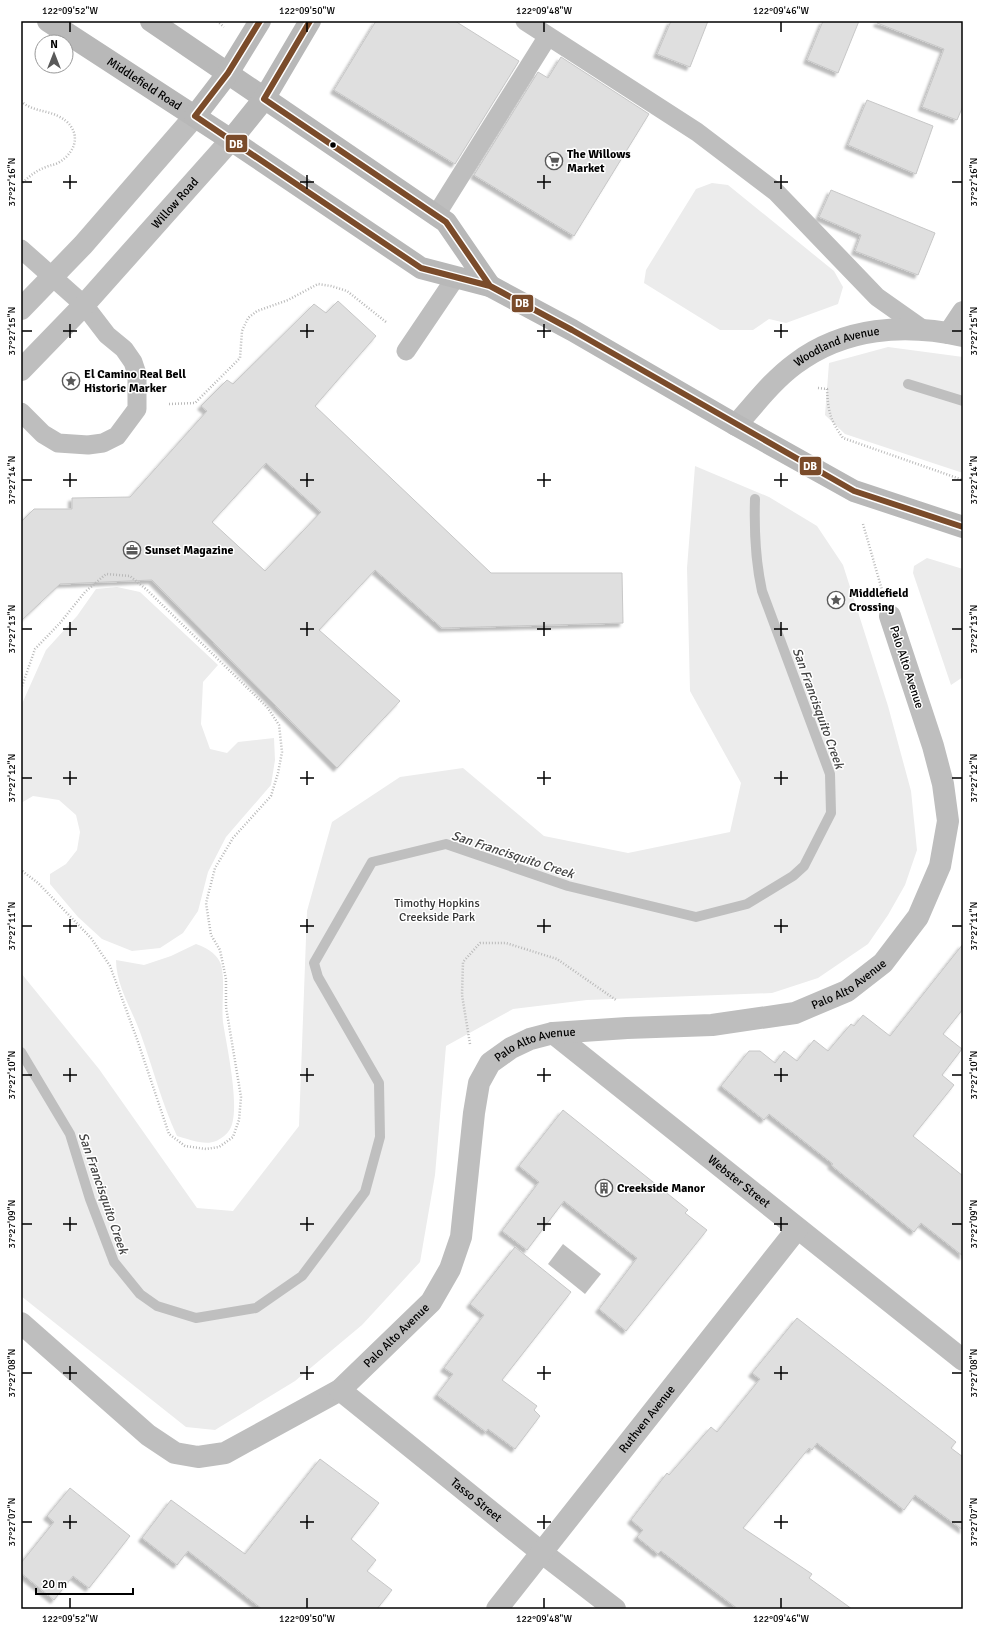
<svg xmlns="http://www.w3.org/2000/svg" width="984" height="1630" font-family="Signika,sans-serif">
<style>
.green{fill:#ececec}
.water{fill:#bfbfbf}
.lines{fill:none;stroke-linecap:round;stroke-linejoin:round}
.stream{stroke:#bfbfbf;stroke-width:10}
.building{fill:#dfdfdf;stroke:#c7c7c7;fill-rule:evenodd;filter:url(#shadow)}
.path{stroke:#b9b9b9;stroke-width:2.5;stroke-dasharray:1 2;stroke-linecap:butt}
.service{stroke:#bebebe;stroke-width:19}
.minor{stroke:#bebebe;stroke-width:22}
.tertiary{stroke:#bebebe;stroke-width:22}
.secondary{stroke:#b8b8b8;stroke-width:22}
.bus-1-casing{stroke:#fff;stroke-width:9}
.bus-1{stroke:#7a4b2a;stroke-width:6}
.ticks{fill:none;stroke:#000;stroke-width:1.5}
.bus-dot{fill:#000;stroke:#fff;stroke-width:1.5}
.labels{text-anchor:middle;stroke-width:3;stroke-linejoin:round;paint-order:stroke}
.street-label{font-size:12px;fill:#000;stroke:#fff}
.poi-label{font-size:12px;font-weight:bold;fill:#000;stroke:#fff;text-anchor:start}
.park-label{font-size:12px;fill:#333;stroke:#fff}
.water-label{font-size:13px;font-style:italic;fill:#444;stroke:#fff}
.line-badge{stroke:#fff;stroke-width:1.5}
.badge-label{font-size:11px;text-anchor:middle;font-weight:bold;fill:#fff}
.neatline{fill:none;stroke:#000;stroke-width:1.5}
.ticks-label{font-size:10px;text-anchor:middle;fill:#000}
</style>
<defs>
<filter id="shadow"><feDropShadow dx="-3.5" dy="3.5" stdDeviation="1" flood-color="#0004"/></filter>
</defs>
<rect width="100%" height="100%" fill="#fff"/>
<path class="green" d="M 712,183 L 728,185 L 834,271 L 843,287 L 838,304 L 786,323 L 769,319 L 753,330 L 720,330 L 644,283 L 646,270 L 696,189 Z
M 888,347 L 963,357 L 963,473 L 845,434 L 825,415 L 829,363 Z
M 695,466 L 769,497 L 817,526 L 843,565 L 888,706 L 911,791 L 917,850 L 905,885 L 888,915 L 868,944 L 818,978 L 772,993 L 587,1000 L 513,1009 L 446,1046 L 435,1175 L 420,1262 L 362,1325 L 295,1381 L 215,1430 L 186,1427 L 21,1296 L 21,973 L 99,1069 L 197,1208 L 233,1211 L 299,1126 L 307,911 L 332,822 L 400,777 L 463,768 L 544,836 L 628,853 L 730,832 L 741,783 L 690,691 L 687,568 Z
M 927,558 L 963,569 L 963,677 L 951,685 L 913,573 L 914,566 Z
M 117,587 L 140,592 L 218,665 L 203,682 L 201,724 L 210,749 L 227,753 L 238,742 L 274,738 L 275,760 L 271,785 L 226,837 L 208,872 L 198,911 L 183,933 L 160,948 L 132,951 L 102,939 L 78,917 L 50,884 L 50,874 L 66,864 L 77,850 L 80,832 L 76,815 L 59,800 L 33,796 L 21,803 L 21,706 L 46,650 L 77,616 L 96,589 Z
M 196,944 C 205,947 215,952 220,962 C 226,976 221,1005 223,1022 C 226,1044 243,1116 228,1132 C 226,1135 219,1140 216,1141 C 205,1146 188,1139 177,1136 C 162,1104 153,1068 141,1035 C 133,1011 116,986 116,960 L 144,965 L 171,956 Z"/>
<path class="water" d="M 563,1244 L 601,1274 L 585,1294 L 548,1264 Z"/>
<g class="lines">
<path class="stream" d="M 908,384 L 963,401
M 21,1052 L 70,1134 L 90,1199 L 114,1262 L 140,1294 L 157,1306 L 196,1318 L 256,1308 L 302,1276 L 365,1192 L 380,1137 L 379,1083 L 318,977 L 314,963 L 372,862 L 446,844 L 568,886 L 696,917 L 747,904 L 793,876 L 804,866 L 831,813 L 830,774 L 762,591 C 755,559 754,531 755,499"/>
</g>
<path class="building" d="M 376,21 L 455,21 L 519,61 L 455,164 L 334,90 Z
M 671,21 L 708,21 L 690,67 L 657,54 Z
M 823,21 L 859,21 L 838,73 L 807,60 Z
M 878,21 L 963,21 L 963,106 L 957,120 L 922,107 L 944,49 L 877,23 Z
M 561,57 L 649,114 L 574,236 L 474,175 L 538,72 L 548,78 Z
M 867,100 L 933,126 L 916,174 L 848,145 Z
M 831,190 L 935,233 L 918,275 L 855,251 L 861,235 L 819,217 Z
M 338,301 L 376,336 L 315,406 L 491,573 L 622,573 L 623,623 L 442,628 L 375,570 L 319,630 L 400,701 L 337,768 L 152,580 L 60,584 L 21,621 L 21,522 L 34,509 L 72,509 L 72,498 L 130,497 L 207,411 L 201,406 L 227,380 L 233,384 L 314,304 L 326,313 ZM 266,463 L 321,512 L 265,571 L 212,522 Z
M 963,944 L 963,1009 L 943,1034 L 962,1049 L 942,1075 L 954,1085 L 913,1136 L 963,1176 L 963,1256 L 921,1223 L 914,1232 L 831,1165 L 833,1164 L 769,1114 L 764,1120 L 721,1086 L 749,1051 L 760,1051 L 775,1063 L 784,1051 L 797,1061 L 814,1040 L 828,1051 L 851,1024 L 854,1026 L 863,1015 L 890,1036 Z
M 563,1110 L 688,1210 L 685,1213 L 707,1230 L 626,1331 L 599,1309 L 637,1258 L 564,1201 L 527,1250 L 502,1231 L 539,1182 L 519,1166 Z
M 515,1247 L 571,1292 L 502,1380 L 537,1406 L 534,1410 L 540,1416 L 515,1449 L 488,1429 L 486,1432 L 437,1395 L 453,1374 L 444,1368 L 484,1315 L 470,1304 Z
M 797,1318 L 956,1442 L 951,1448 L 963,1457 L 963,1530 L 915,1495 L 904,1510 L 817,1443 L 812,1450 L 809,1448 L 743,1528 L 812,1574 L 809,1578 L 852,1609 L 738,1609 L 661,1551 L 658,1554 L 637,1537 L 643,1530 L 631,1520 L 667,1473 L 669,1475 L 711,1427 L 717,1432 L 760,1379 L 752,1373 Z
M 320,1459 L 379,1503 L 351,1539 L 376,1560 L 367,1571 L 392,1590 L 377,1609 L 262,1609 L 188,1551 L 177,1565 L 142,1538 L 171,1500 L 245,1554 Z
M 70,1488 L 130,1536 L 89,1588 L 73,1576 L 54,1600 L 21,1573 L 21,1563 L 54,1522 L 47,1516 Z"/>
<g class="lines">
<path class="path" d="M 217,21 L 224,27
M 21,101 C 31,111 46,110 58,116 C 81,127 80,150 58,163 C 54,165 50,165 46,167 C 35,171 29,177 21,184
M 818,388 L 827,389 C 828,411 830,420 843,438 L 963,480
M 169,404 L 195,403 L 240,358 L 242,331 L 248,318 L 257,311 L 288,300 L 318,284 L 331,286 L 347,291 L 386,322
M 863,524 L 882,590
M 21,689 L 35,649 L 60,623 L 85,592 L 106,574 L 130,576 L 147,590 L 267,707 L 279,725 L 282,752 L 278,773 L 271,796 L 233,838 L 215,868 L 206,903 L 211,935 L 220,950 L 226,979 L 226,1007 L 241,1097 L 239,1120 L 233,1137 L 219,1147 L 206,1149 L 185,1146 L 169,1134 L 137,1039 L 110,966 L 91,938 L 38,883 L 21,870
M 470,1044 L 462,995 L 463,962 L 480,943 L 506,943 L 557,959 L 616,1000"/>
<path class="service" d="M 525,21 L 697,132 L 776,192 L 877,297 L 921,328
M 436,215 L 548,36
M 21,249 L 84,305 L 107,335 L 124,349 L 133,362 L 137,374 L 137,409 L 117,436 L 103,443 L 88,445 L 58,443 L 43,434 L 21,412
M 406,351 L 456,277"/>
<g class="minor">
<path d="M 949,333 L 963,312"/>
<path id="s1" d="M 736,425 C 755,404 772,381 795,364 C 844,327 905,323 963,336"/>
<path id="s2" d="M 553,1033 L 963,1360"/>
<path id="s3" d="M 21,1323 L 148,1435 L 175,1453 L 198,1457 L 225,1453 L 340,1390 L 431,1302 L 450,1269 L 461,1237 L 474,1113 L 479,1083 L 490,1063 L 511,1048 L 530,1039 L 553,1033 L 627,1028 L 712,1025 L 795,1013 L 847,991 L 883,963 L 918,917 L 940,866 L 948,821 L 943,784 L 933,746 L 890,616"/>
<path id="s4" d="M 340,1390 L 541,1552 L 615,1609"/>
<path id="s5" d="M 497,1609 L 797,1229"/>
</g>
<g class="tertiary">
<path d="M 21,309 L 83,245 L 195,116"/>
<path id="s6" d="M 21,370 L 84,305 L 231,140"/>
</g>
<g class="secondary">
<path id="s7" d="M 48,21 L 231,140 L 421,268 L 490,286 L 572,330 L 736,425 L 854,491 L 963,527"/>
<path d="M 151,21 L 446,222 L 490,286"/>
<path d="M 195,116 L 228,73 L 260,21"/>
<path d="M 231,140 L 264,99 L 310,21"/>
</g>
<defs>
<path id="bus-1" d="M 260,21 L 228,73 L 195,116 L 421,268 L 490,286 L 572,330 L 854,491 L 963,527
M 310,21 L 264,99 L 446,222 L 490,286 L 505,294"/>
</defs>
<use href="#bus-1" class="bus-1-casing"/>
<use href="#bus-1" class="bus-1"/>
</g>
<path class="ticks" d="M 70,22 L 70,32M 307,22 L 307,32M 544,22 L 544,32M 781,22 L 781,32M 70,175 L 70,189M 307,175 L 307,189M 544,175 L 544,189M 781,175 L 781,189M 22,182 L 32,182M 63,182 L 77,182M 300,182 L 314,182M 537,182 L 551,182M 774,182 L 788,182M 952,182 L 962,182M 70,324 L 70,338M 307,324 L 307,338M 544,324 L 544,338M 781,324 L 781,338M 22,331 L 32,331M 63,331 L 77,331M 300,331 L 314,331M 537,331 L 551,331M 774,331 L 788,331M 952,331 L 962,331M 70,473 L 70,487M 307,473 L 307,487M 544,473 L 544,487M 781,473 L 781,487M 22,480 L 32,480M 63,480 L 77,480M 300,480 L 314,480M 537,480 L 551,480M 774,480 L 788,480M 952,480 L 962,480M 70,622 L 70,636M 307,622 L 307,636M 544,622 L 544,636M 781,622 L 781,636M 22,629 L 32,629M 63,629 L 77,629M 300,629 L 314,629M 537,629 L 551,629M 774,629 L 788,629M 952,629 L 962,629M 70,771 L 70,785M 307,771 L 307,785M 544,771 L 544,785M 781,771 L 781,785M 22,778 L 32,778M 63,778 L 77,778M 300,778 L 314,778M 537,778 L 551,778M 774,778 L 788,778M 952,778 L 962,778M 70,919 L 70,933M 307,919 L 307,933M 544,919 L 544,933M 781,919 L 781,933M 22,926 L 32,926M 63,926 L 77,926M 300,926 L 314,926M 537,926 L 551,926M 774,926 L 788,926M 952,926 L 962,926M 70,1068 L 70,1082M 307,1068 L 307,1082M 544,1068 L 544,1082M 781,1068 L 781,1082M 22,1075 L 32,1075M 63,1075 L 77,1075M 300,1075 L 314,1075M 537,1075 L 551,1075M 774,1075 L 788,1075M 952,1075 L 962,1075M 70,1217 L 70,1231M 307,1217 L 307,1231M 544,1217 L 544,1231M 781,1217 L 781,1231M 22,1224 L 32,1224M 63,1224 L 77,1224M 300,1224 L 314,1224M 537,1224 L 551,1224M 774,1224 L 788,1224M 952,1224 L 962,1224M 70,1366 L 70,1380M 307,1366 L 307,1380M 544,1366 L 544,1380M 781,1366 L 781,1380M 22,1373 L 32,1373M 63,1373 L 77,1373M 300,1373 L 314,1373M 537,1373 L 551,1373M 774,1373 L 788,1373M 952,1373 L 962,1373M 70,1515 L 70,1529M 307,1515 L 307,1529M 544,1515 L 544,1529M 781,1515 L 781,1529M 22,1522 L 32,1522M 63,1522 L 77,1522M 300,1522 L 314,1522M 537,1522 L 551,1522M 774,1522 L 788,1522M 952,1522 L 962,1522M 70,1598 L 70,1608M 307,1598 L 307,1608M 544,1598 L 544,1608M 781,1598 L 781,1608"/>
<defs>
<symbol id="supermarket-ring" viewBox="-11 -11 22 22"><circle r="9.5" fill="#fff" stroke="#595959" stroke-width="1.5"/><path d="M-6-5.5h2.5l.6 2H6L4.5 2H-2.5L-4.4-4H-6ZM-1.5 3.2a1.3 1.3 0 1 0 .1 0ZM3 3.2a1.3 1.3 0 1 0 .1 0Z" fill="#595959"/></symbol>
<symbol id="sight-ring" viewBox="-11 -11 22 22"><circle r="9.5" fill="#fff" stroke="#595959" stroke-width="1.5"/><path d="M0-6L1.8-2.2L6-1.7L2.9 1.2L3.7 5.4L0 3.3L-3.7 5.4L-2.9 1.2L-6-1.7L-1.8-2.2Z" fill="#595959"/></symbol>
<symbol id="office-ring" viewBox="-11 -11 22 22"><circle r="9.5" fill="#fff" stroke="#595959" stroke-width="1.5"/><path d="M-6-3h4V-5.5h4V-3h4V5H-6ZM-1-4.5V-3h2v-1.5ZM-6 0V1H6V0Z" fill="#595959"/></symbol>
<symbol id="building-ring" viewBox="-11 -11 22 22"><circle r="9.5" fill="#fff" stroke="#595959" stroke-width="1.5"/><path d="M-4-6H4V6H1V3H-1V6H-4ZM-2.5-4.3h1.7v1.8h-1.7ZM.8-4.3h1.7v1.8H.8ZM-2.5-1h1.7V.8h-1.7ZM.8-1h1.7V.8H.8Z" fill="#595959"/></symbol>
</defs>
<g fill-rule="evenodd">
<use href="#supermarket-ring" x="544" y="151" width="20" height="20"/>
<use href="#sight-ring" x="61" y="371" width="20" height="20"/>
<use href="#office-ring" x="122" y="540" width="20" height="20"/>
<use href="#sight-ring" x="826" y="590" width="20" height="20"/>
<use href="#building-ring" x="594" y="1178" width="20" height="20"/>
</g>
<circle class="bus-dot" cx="333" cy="145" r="3.5"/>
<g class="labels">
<g class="street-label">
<text dy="4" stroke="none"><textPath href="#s7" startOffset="115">Middlefield Road</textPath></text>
<text dy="4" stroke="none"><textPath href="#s6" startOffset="227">Willow Road</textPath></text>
<text dy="4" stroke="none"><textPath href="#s1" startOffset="131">Woodland Avenue</textPath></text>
<text transform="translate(907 667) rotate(72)" y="4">Palo Alto Avenue</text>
<text dy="4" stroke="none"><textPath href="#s3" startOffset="1135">Palo Alto Avenue</textPath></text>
<text dy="4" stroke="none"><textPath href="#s3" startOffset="810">Palo Alto Avenue</textPath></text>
<text dy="4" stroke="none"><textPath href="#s2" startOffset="238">Webster Street</textPath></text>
<text dy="4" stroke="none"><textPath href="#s3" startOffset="462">Palo Alto Avenue</textPath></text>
<text dy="4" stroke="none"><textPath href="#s5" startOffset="242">Ruthven Avenue</textPath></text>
<text dy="4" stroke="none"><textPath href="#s4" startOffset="175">Tasso Street</textPath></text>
</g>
<g class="poi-label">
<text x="567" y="158">The Willows<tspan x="567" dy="14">Market</tspan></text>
<text x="84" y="378">El Camino Real Bell<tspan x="84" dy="14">Historic Marker</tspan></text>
<text x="145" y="554">Sunset Magazine</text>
<text x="849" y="597">Middlefield<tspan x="849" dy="14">Crossing</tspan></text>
<text x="617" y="1192">Creekside Manor</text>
</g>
<g class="park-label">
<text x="437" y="907">Timothy Hopkins<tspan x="437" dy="14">Creekside Park</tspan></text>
</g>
<g class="water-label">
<text transform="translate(819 708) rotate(70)" y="5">San Francisquito Creek</text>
<text transform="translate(513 854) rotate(18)" y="5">San Francisquito Creek</text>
<text transform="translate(104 1193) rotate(71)" y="5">San Francisquito Creek</text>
</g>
</g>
<g class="line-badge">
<rect x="225" y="134" width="23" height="19" rx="4" fill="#7a4b2a"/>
<rect x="511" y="294" width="23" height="19" rx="4" fill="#7a4b2a"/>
<rect x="799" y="456" width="23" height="20" rx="4" fill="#7a4b2a"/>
</g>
<g class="badge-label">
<text x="236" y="148">DB</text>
<text x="522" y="307">DB</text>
<text x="810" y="470">DB</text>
</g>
<rect width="984" height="1630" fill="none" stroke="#ffffff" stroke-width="44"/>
<g transform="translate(54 54)"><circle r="19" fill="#ffffff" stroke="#999999"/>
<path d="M0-3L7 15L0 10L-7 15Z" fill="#595959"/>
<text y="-6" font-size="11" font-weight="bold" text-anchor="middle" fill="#000000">N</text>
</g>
<path d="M36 1588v6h97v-6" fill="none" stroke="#000000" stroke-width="2"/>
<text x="42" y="1588" font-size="12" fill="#000000" stroke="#ffffff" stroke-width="3" paint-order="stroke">20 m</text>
<rect x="22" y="22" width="940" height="1586" class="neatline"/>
<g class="ticks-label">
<text x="70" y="14">122°09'52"W</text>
<text x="307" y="14">122°09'50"W</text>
<text x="544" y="14">122°09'48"W</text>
<text x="781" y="14">122°09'46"W</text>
<text transform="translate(11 182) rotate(-90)" y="4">37°27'16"N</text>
<text transform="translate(973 182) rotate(-90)" y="4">37°27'16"N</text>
<text transform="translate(11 331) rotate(-90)" y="4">37°27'15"N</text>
<text transform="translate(973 331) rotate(-90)" y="4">37°27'15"N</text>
<text transform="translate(11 480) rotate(-90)" y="4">37°27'14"N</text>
<text transform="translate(973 480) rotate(-90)" y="4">37°27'14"N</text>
<text transform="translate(11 629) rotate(-90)" y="4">37°27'13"N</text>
<text transform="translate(973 629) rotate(-90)" y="4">37°27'13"N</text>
<text transform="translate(11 778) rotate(-90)" y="4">37°27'12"N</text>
<text transform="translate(973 778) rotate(-90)" y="4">37°27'12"N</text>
<text transform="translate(11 926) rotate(-90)" y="4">37°27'11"N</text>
<text transform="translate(973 926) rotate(-90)" y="4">37°27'11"N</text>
<text transform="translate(11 1075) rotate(-90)" y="4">37°27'10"N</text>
<text transform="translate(973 1075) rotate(-90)" y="4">37°27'10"N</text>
<text transform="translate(11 1224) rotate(-90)" y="4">37°27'09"N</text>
<text transform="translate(973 1224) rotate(-90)" y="4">37°27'09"N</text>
<text transform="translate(11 1373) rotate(-90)" y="4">37°27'08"N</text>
<text transform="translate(973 1373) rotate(-90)" y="4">37°27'08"N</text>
<text transform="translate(11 1522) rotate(-90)" y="4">37°27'07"N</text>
<text transform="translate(973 1522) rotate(-90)" y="4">37°27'07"N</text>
<text x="70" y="1622">122°09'52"W</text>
<text x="307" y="1622">122°09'50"W</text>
<text x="544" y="1622">122°09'48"W</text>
<text x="781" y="1622">122°09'46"W</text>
</g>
</svg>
